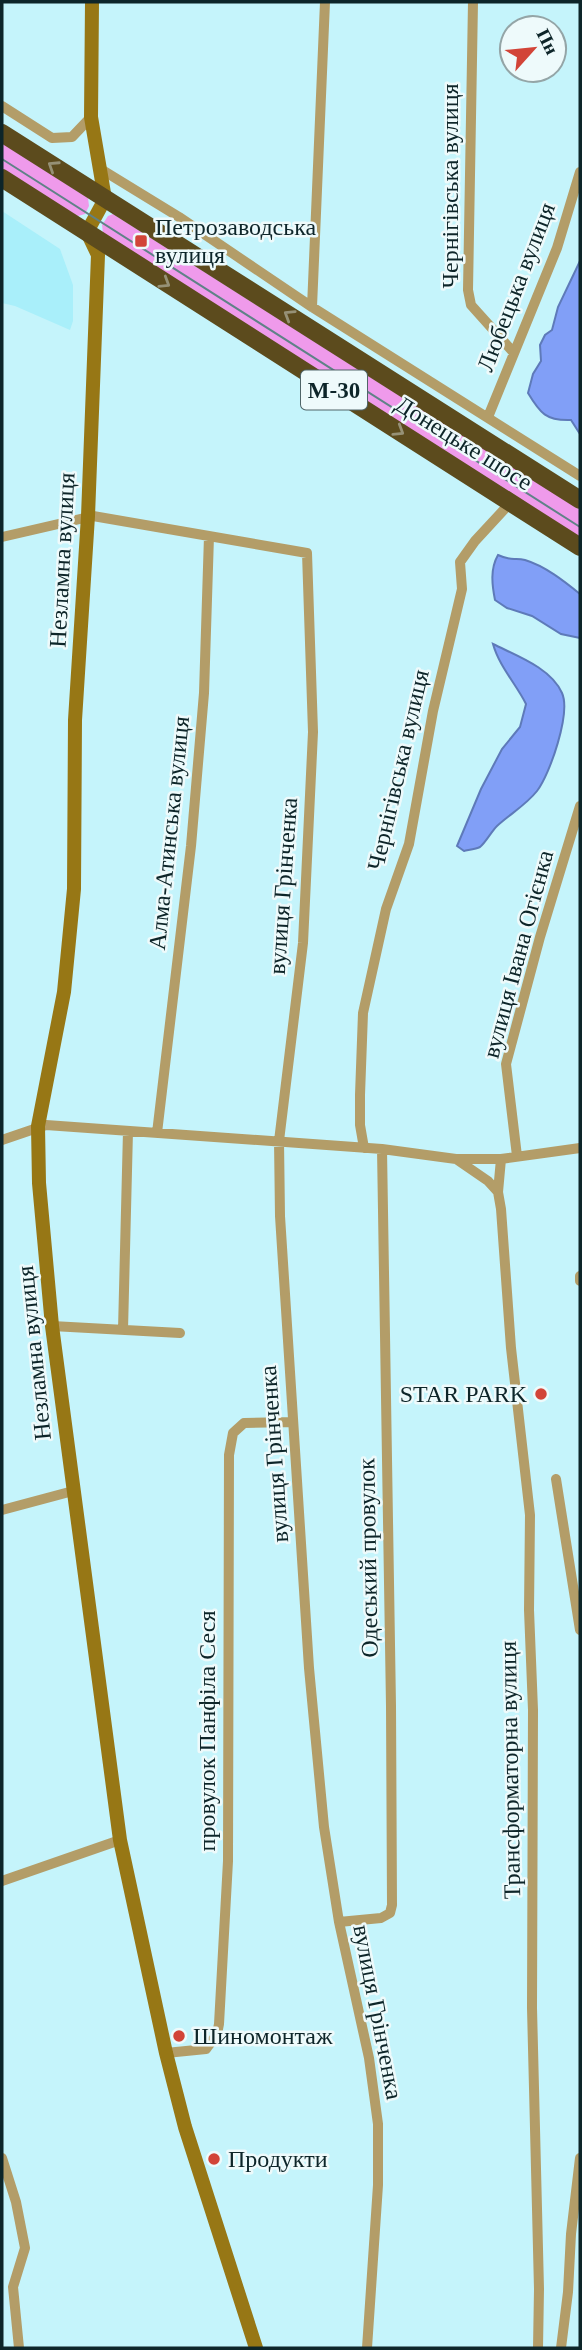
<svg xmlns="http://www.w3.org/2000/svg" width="582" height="2350" font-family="Georgia,serif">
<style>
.built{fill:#a9effa}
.grass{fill:#ef9aeb}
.water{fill:#819ff7;stroke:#5e7ab9;stroke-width:2}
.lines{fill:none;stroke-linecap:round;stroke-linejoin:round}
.street{stroke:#b39d68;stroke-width:10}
.secondary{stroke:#977715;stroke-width:14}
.highway{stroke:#5c4b1d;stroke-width:18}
.tram{stroke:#5f8287;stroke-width:2}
.oneway{stroke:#969176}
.poi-dot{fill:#d24438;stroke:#eefafb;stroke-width:2.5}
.labels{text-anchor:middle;stroke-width:5;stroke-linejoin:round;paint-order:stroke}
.shield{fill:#eefafb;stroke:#506568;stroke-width:2}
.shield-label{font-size:23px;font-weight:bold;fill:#0d2529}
.street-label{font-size:24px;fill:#0d2529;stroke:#eefafb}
.poi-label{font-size:24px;fill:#0d2529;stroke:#eefafb;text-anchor:start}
</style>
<rect width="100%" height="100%" fill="#c5f4fb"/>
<path class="built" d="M 2,211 L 60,249 L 73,285 L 73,321 L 70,330 L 15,306 L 2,303 Z"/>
<path class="grass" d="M 2,143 L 88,198 L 89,206 L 85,214 L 78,216 L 75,215 L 2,168 Z
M 113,214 L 580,510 L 580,537 L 111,239 L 103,233 L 102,225 L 108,216 Z"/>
<path class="water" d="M 580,261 L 580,434 L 571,420 C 546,421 540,413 528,393 L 533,374 L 541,361 L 540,345 L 545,335 L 552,330 L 558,307 Z
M 498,555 C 513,562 514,557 525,560 C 545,566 564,581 580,594 L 580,638 L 561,634 L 532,616 L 507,608 L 495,600 C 492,585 490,569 498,555 Z
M 493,644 C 517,656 551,668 562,693 C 571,713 550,774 537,791 C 526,805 510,814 497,826 C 491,832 486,842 480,847 C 476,849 468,850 464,851 L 457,846 L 481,789 L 502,749 L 520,727 L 526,704 C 516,684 499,666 493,644 Z"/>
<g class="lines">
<path class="street" d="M 473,2 L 468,290 L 471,305 L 514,353
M 2,106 L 52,138 L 72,137 L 91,117
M 99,168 L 179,217 L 312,307 L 580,476
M 312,307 L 325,2
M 488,417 L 557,248 L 580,172
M 2,537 L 93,516 L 307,553 L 313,732 L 303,943 L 279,1141 L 280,1216 L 309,1668 L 324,1827 L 339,1922 L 369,2058 L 378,2124 L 378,2185 L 367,2348
M 157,1133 L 191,846 L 204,693 L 209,536
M 2,1140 L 46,1125 L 382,1149 L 456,1159 L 501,1159 L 580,1148
M 364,1148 L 360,1125 L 360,1095 L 363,1013 L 386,909 L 409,844 L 433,711 L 462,589 L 460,562 L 475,541 L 511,502
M 517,1156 L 506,1064 L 540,937 L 580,806
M 456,1159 L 488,1181 L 498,1192 L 501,1209 L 511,1348 L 530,1515 L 529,1610 L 533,1710 L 532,2008 L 539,2289 L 538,2348
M 498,1192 L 501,1159
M 580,1276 L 580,1281
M 52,1326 L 180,1333
M 123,1330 L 128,1131
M 556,1479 L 580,1630
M 2,1510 L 73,1491
M 2,1881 L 120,1840
M 339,1922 L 381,1918 L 390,1913 L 392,1905 L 391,1706 L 382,1149
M 166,2053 L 206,2049 L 217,2034 L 219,2024 L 228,1861 L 229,1455 L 233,1433 L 244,1423 L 293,1422
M 2,2158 L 16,2202 L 25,2248 L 13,2287 L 19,2348
M 561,2348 L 568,2292 L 571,2234 L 580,2158"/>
<path class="secondary" d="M 92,2 L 91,117 L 105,199 L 87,232 L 98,255 L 88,516 L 75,720 L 74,889 L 64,992 L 38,1126 L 39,1183 L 52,1326 L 120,1840 L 166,2053 L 185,2127 L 256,2348"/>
<path class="highway" d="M 2,133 L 580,500
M 2,178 L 580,547"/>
<path class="tram" d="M 2,159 L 580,527"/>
</g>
<defs><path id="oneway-chevron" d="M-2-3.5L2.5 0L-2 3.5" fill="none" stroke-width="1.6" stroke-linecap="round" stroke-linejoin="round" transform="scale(1.75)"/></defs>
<g class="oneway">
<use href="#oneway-chevron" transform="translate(53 166) rotate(-147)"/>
<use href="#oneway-chevron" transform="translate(165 283) rotate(32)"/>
<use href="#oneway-chevron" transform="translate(289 315) rotate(-148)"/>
<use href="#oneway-chevron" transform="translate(399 431) rotate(32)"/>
</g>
<g class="poi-dot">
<rect x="134" y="234" width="14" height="14" rx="3.5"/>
<circle cx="541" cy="1394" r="7"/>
<circle cx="179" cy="2036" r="7"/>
<circle cx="214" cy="2159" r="7"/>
</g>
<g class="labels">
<rect class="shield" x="301" y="370.5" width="66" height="39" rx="5"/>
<g class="shield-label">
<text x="334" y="398">М-30</text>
</g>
<g class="street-label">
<text transform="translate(450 186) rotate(-90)" y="8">Чернігівська вулиця</text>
<text transform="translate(516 287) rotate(-69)" y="8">Любецька вулиця</text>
<text transform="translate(464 443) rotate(32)" y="8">Донецьке шосе</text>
<text transform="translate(62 560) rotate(-87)" y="8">Незламна вулиця</text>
<text transform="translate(398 770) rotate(-77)" y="8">Чернігівська вулиця</text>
<text transform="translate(169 833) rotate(-84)" y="8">Алма-Атинська вулиця</text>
<text transform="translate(283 886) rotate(-86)" y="8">вулиця Грінченка</text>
<text transform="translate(518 954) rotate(-75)" y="8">вулиця Івана Огієнка</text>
<text transform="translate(34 1353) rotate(-96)" y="8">Незламна вулиця</text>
<text transform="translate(274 1454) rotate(-94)" y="8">вулиця Грінченка</text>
<text transform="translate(368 1558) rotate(-91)" y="8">Одеський провулок</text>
<text transform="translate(207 1731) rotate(-90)" y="8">провулок Панфіла Сеся</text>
<text transform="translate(510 1770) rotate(-91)" y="8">Трансформаторна вулиця</text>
<text transform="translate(378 2012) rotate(79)" y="8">вулиця Грінченка</text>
</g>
<g class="poi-label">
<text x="155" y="235">Петрозаводська<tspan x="155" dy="28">вулиця</tspan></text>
<text x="527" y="1402" text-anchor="end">STAR PARK</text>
<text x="193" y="2044">Шиномонтаж</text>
<text x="228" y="2167">Продукти</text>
</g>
</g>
<rect width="582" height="2350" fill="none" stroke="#0d2529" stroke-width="7"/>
<g transform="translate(533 49) rotate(63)"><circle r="33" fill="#eefafb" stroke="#94a5a7" stroke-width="2"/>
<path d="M0-5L12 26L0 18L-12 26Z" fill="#d24438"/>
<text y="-10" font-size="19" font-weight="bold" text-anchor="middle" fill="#0d2529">Пн</text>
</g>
</svg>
